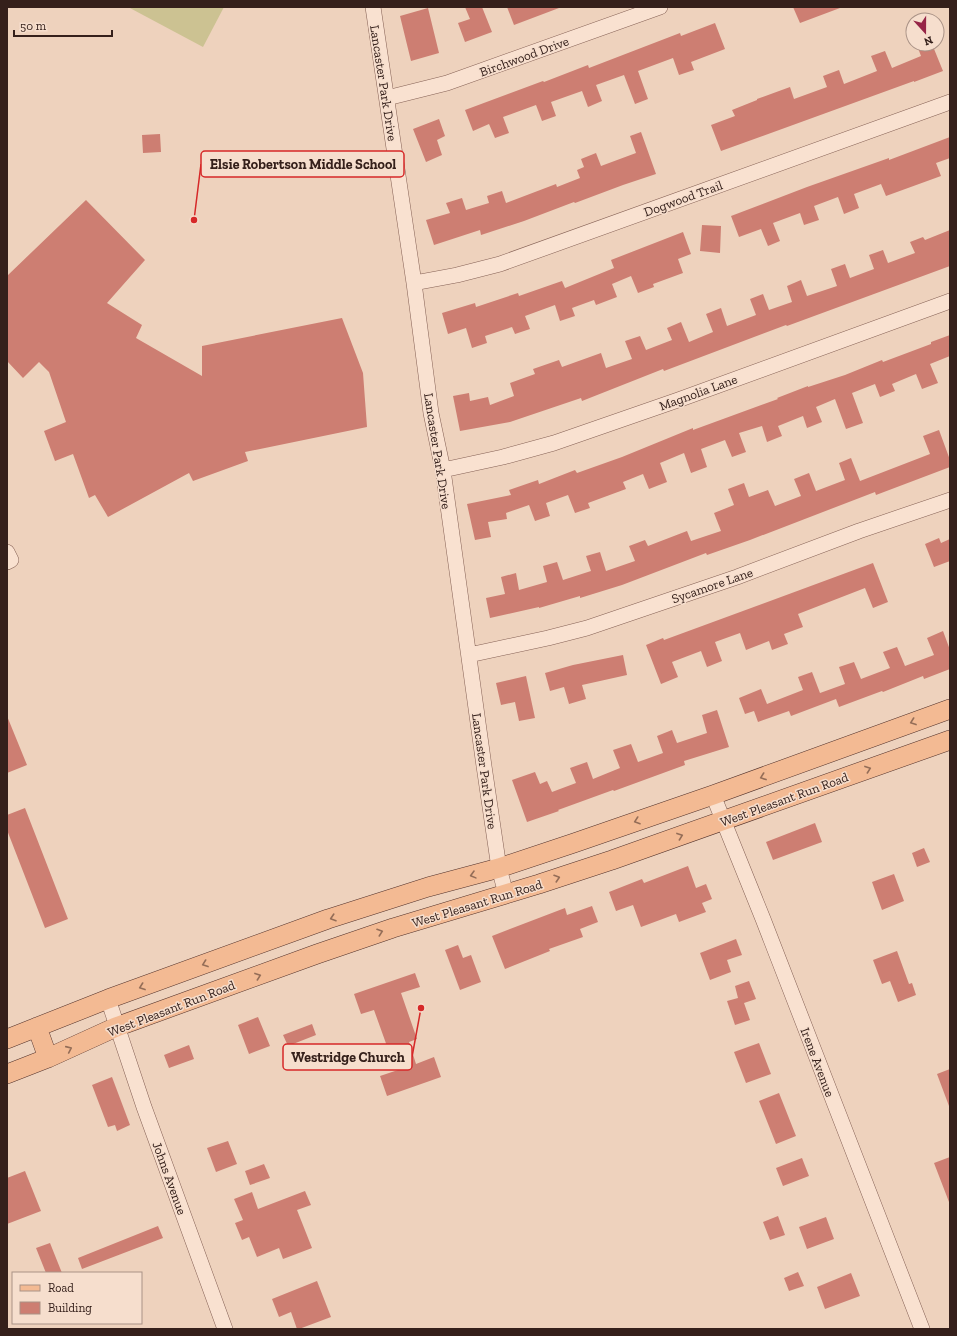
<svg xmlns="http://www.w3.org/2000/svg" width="957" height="1336" font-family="'Zilla Slab',serif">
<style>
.green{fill:#ccc292}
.building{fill:#cd7e72}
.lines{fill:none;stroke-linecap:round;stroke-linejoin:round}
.minor-casing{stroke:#866256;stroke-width:16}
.major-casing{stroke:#53322b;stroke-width:20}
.minor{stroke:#f9e1d0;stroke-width:15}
.major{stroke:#f3ba93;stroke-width:19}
.oneway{stroke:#946d57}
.labels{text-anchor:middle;stroke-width:3;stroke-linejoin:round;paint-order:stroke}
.street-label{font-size:13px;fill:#35201b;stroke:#f6decd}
.leader{fill:none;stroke:#d62828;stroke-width:1.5}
.callout-dot{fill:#d62828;stroke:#f6decd;stroke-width:1.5}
.callout{fill:#f6decd;stroke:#d62828;stroke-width:1.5}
.callout-label{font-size:14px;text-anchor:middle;font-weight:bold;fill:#35201b}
</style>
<rect width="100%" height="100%" fill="#eed2bd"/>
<path class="green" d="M 128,7 L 224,7 L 203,47 Z"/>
<path class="building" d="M 465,7 L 482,7 L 492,32 L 465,42 L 458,23 L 470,19 Z
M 507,7 L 559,7 L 559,8 L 514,25 Z
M 793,7 L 840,7 L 840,8 L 800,23 Z
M 428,8 L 439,53 L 411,61 L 400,16 Z
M 715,23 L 725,49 L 691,62 L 694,70 L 679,75 L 673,58 L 638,71 L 648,99 L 635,104 L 624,75 L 596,85 L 602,101 L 588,107 L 582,91 L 551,102 L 556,116 L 542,121 L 536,105 L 503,117 L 509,133 L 495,138 L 489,124 L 473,131 L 465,110 L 543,81 L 544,82 L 588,65 L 589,68 L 680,33 L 681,36 Z
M 927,44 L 932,44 L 943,71 L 914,82 L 914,81 L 721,151 L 711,125 L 735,116 L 732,110 L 757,100 L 757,99 L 790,87 L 794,99 L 827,87 L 823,76 L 839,70 L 844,84 L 877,71 L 871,56 L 885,51 L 892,68 L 921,56 L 918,48 Z
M 439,119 L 445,136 L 437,140 L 442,155 L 426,162 L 413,129 Z
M 641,132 L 656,174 L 623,185 L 575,203 L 574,202 L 524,221 L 481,235 L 480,230 L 434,245 L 426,220 L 450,213 L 446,203 L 462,198 L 466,210 L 489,203 L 487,196 L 502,191 L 506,203 L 556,184 L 557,187 L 580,178 L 577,170 L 584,167 L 581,159 L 596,153 L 601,166 L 636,153 L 630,136 Z
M 160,134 L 161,152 L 143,153 L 142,135 Z
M 950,137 L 950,158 L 936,163 L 941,176 L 886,196 L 881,184 L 854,194 L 859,208 L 844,214 L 838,197 L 814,206 L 819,220 L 804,225 L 800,213 L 773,223 L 780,241 L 768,246 L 761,229 L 739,237 L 731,216 L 807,187 L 889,158 L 889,160 Z
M 86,200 L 145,260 L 107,303 L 142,325 L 136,338 L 202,376 L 202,346 L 342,318 L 363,373 L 367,427 L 245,452 L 248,461 L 193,481 L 189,473 L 108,517 L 95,495 L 89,498 L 73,454 L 55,461 L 44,431 L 66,422 L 49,372 L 39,362 L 23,378 L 7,361 L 7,276 Z
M 702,225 L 721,226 L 720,253 L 700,251 Z
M 950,230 L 950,266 L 787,326 L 786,325 L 664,371 L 663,369 L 582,401 L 581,398 L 510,422 L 460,431 L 453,396 L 469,393 L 470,401 L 488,397 L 490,405 L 514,396 L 510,383 L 535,374 L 533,369 L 559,360 L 562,367 L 601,353 L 606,368 L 632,359 L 625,341 L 640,336 L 646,350 L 672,340 L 667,328 L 681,322 L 689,342 L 713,332 L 706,314 L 721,308 L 727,326 L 756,315 L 750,299 L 763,294 L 769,310 L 792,302 L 787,286 L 801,280 L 807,296 L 837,286 L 831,269 L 845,264 L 850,278 L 874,269 L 869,255 L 883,250 L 888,263 L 915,253 L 910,242 L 923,237 L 925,240 Z
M 683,232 L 691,254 L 678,259 L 683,273 L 653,284 L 654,287 L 638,293 L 631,276 L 612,284 L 617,297 L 596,305 L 594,300 L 572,308 L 575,316 L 560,321 L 555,305 L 525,316 L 530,329 L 515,334 L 512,327 L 485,336 L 487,343 L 472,348 L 466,328 L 448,334 L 442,313 L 475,303 L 476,307 L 518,293 L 519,296 L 562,281 L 565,288 L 614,268 L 611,260 Z
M 950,335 L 950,356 L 930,364 L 938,383 L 922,389 L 916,374 L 892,384 L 895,391 L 880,397 L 875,384 L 852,393 L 863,423 L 846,429 L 835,399 L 816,407 L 822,422 L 807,428 L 803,416 L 778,426 L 782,436 L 767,442 L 762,426 L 739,433 L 746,452 L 732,457 L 725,440 L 701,449 L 707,467 L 691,473 L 684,453 L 660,463 L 667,482 L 649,489 L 643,474 L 623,482 L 626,489 L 588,503 L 590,508 L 575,513 L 568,495 L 546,503 L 550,516 L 535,521 L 529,505 L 506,513 L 507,519 L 488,522 L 491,537 L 475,540 L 467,504 L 511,495 L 509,490 L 538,480 L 539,484 L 575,470 L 577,473 L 622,457 L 693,428 L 693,430 L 778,399 L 777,398 L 808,386 L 808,387 L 845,375 L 882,360 L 883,362 L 931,344 L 931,342 Z
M 939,430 L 950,460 L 950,467 L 876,495 L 875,492 L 750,540 L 707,555 L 706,553 L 622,585 L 580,598 L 580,596 L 539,608 L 539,607 L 490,618 L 486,598 L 505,594 L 501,577 L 516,573 L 519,590 L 547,582 L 543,566 L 557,562 L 563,580 L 591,571 L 586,556 L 600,552 L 606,571 L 635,561 L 629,546 L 645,540 L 648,546 L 687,531 L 691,541 L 721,531 L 714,513 L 734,505 L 728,489 L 744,483 L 749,497 L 768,490 L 775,506 L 801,496 L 794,479 L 809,473 L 816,491 L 845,480 L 839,463 L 851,458 L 860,481 L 930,454 L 923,436 Z
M 939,538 L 941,543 L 950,539 L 950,561 L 934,567 L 925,544 Z
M 873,563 L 888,602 L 873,608 L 865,588 L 798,614 L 803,627 L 784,634 L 788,644 L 772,650 L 769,641 L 746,650 L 740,633 L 715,642 L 722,661 L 707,667 L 701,651 L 672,662 L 678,677 L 661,684 L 646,645 L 663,638 L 664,640 Z
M 943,631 L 950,650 L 950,669 L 924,679 L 923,676 L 883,692 L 882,691 L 839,707 L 836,699 L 791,716 L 789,711 L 758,722 L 754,711 L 745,714 L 739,698 L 761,689 L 767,704 L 803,690 L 798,677 L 812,672 L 820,693 L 845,684 L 839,667 L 854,662 L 861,679 L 890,668 L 883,652 L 897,647 L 905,666 L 934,655 L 927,638 Z
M 623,655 L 627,675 L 582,685 L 586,699 L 569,704 L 564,687 L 550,691 L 545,673 L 573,665 Z
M 526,676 L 535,718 L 519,721 L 515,702 L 501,705 L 496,683 Z
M 717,710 L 729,747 L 684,761 L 685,765 L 614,791 L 613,790 L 558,810 L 559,811 L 527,822 L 512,780 L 535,772 L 540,784 L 547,781 L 552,792 L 576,783 L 570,768 L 587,762 L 593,779 L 620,768 L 613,750 L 631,744 L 638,762 L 663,753 L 657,736 L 672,730 L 677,743 L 707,733 L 702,715 Z
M 7,716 L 27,765 L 7,773 Z
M 25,808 L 68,919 L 45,928 L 7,830 L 7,815 Z
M 815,823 L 822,842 L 773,860 L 766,842 Z
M 924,848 L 930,862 L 917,867 L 912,853 Z
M 688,866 L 696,888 L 706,884 L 712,899 L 702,903 L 706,912 L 679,922 L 676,914 L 641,927 L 633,905 L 616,911 L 609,892 L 642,879 L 644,883 Z
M 894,874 L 904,901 L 882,910 L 872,882 Z
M 592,906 L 598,922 L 580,929 L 583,937 L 549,949 L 550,951 L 505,969 L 492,936 L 565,908 L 567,915 Z
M 736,939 L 742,955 L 727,960 L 731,972 L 710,980 L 700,953 Z
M 458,945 L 463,958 L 471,955 L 481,982 L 460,990 L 445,950 Z
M 897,951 L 909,984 L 912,983 L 916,995 L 898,1002 L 890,981 L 882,984 L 873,960 Z
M 415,973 L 420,987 L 401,993 L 417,1039 L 409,1042 L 416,1064 L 434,1057 L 441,1077 L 387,1096 L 380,1076 L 404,1068 L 397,1046 L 388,1049 L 374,1010 L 361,1014 L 354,994 Z
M 749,981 L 756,999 L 744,1003 L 750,1020 L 735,1025 L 727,1001 L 738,998 L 735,986 Z
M 258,1017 L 270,1046 L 249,1054 L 238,1025 Z
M 312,1024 L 316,1035 L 288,1046 L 283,1035 Z
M 759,1043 L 771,1074 L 746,1083 L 734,1052 Z
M 189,1045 L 194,1059 L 169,1068 L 164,1055 Z
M 950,1069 L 950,1105 L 949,1106 L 937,1074 Z
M 112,1077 L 130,1125 L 117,1131 L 115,1125 L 108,1127 L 92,1085 Z
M 779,1093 L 796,1136 L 776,1144 L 759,1101 Z
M 228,1141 L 237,1164 L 216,1172 L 207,1148 Z
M 950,1157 L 950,1202 L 949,1202 L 934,1163 Z
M 802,1158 L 809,1176 L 783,1186 L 776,1168 Z
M 264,1164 L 270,1178 L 250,1185 L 245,1171 Z
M 25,1171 L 41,1211 L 7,1224 L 7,1178 Z
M 305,1191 L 311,1205 L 297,1210 L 312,1248 L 283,1259 L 279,1248 L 257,1257 L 249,1237 L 242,1240 L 235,1223 L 243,1220 L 234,1199 L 252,1192 L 258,1209 Z
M 778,1216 L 785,1235 L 770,1240 L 763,1222 Z
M 826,1217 L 834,1239 L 807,1249 L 799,1227 Z
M 158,1226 L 163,1238 L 82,1269 L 78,1258 Z
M 50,1243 L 62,1273 L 46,1273 L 36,1248 Z
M 798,1272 L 804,1286 L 789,1291 L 784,1278 Z
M 851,1273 L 860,1296 L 825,1309 L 817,1287 Z
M 317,1281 L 331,1317 L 299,1329 L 297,1329 L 291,1312 L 279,1317 L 272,1299 Z"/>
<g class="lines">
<defs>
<path id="minor" d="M 373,7 L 414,283 L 431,413 L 443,470 L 484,766 L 499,868 L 506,894
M 387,98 L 447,83 L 660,7
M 414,283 L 457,275 L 500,264 L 950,102
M 443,470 L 503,457 L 554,443 L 678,400 L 950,301
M 7,552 L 11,560 L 7,562
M 469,655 L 548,638 L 587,628 L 737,577 L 859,531 L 950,500
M 713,795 L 763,919 L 922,1329
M 108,999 L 144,1107 L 225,1329"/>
<path id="major" d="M 37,1027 L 48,1058
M 7,1039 L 108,999 L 328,919 L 428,887 L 499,868 L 574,843 L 713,795 L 950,709
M 7,1074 L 48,1058 L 116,1027 L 317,954 L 393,928 L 539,884 L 612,860 L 950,740"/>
</defs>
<use href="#minor" class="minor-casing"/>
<use href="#major" class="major-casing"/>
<use href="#minor" class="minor"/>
<use href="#major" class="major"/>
</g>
<defs><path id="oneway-chevron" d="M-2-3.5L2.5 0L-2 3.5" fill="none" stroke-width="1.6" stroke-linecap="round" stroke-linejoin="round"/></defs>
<g class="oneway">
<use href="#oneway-chevron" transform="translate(913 722) rotate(160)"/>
<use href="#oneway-chevron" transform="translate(868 769) rotate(-20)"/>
<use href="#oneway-chevron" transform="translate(763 777) rotate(160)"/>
<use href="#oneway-chevron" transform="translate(637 821) rotate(161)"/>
<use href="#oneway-chevron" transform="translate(680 836) rotate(-20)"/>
<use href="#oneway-chevron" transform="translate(473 875) rotate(165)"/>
<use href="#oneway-chevron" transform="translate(557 878) rotate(-18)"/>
<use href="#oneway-chevron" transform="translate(333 918) rotate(162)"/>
<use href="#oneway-chevron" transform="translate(380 932) rotate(-19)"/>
<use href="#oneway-chevron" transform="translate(205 964) rotate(160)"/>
<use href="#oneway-chevron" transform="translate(258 976) rotate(-20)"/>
<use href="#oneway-chevron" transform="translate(142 987) rotate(160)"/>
<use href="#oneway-chevron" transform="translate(69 1049) rotate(-24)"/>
</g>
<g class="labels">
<g class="street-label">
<text transform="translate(524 56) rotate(-20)" y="5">Birchwood Drive</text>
<text transform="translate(384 83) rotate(81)" y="5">Lancaster Park Drive</text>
<text transform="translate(683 198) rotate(-20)" y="5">Dogwood Trail</text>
<text transform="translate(698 392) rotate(-20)" y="5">Magnolia Lane</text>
<text transform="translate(438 451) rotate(81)" y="5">Lancaster Park Drive</text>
<text transform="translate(712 585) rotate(-19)" y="5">Sycamore Lane</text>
<text transform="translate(485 771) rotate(82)" y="5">Lancaster Park Drive</text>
<text transform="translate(784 799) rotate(-20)" y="5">West Pleasant Run Road</text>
<text transform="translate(477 903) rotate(-17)" y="5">West Pleasant Run Road</text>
<text transform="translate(171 1008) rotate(-21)" y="5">West Pleasant Run Road</text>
<text transform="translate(818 1062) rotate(69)" y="5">Irene Avenue</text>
<text transform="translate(170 1178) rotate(70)" y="5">Johns Avenue</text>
</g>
</g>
<path class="leader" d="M194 220L201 164M421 1008L412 1057"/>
<g class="callout-dot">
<circle cx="194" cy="220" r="4"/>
<circle cx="421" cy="1008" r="4"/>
</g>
<g class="callout">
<rect x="201" y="151" width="203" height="26" rx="4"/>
<rect x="283" y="1044" width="129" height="26" rx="4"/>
</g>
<g class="callout-label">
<text x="303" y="169">Elsie Robertson Middle School</text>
<text x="348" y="1062">Westridge Church</text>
</g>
<rect width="957" height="1336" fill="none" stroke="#35201b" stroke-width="16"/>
<rect x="12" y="1272" width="130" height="52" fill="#f6decd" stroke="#a99286"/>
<rect x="20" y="1285" width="20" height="6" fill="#f3ba93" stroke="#a99286"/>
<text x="48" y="1292" font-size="12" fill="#35201b">Road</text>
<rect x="20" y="1302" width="20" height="12" fill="#cd7e72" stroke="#a99286"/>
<text x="48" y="1312" font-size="12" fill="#35201b">Building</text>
<g transform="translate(925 32) rotate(159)"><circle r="19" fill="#f6decd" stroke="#a99286"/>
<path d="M0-3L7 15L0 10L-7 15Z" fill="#962547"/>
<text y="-6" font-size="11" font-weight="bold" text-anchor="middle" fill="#35201b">N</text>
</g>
<path d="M14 30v6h98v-6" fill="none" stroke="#35201b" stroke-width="2"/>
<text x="20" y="30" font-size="12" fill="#35201b" stroke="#f6decd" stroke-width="3" paint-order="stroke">50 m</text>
</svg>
